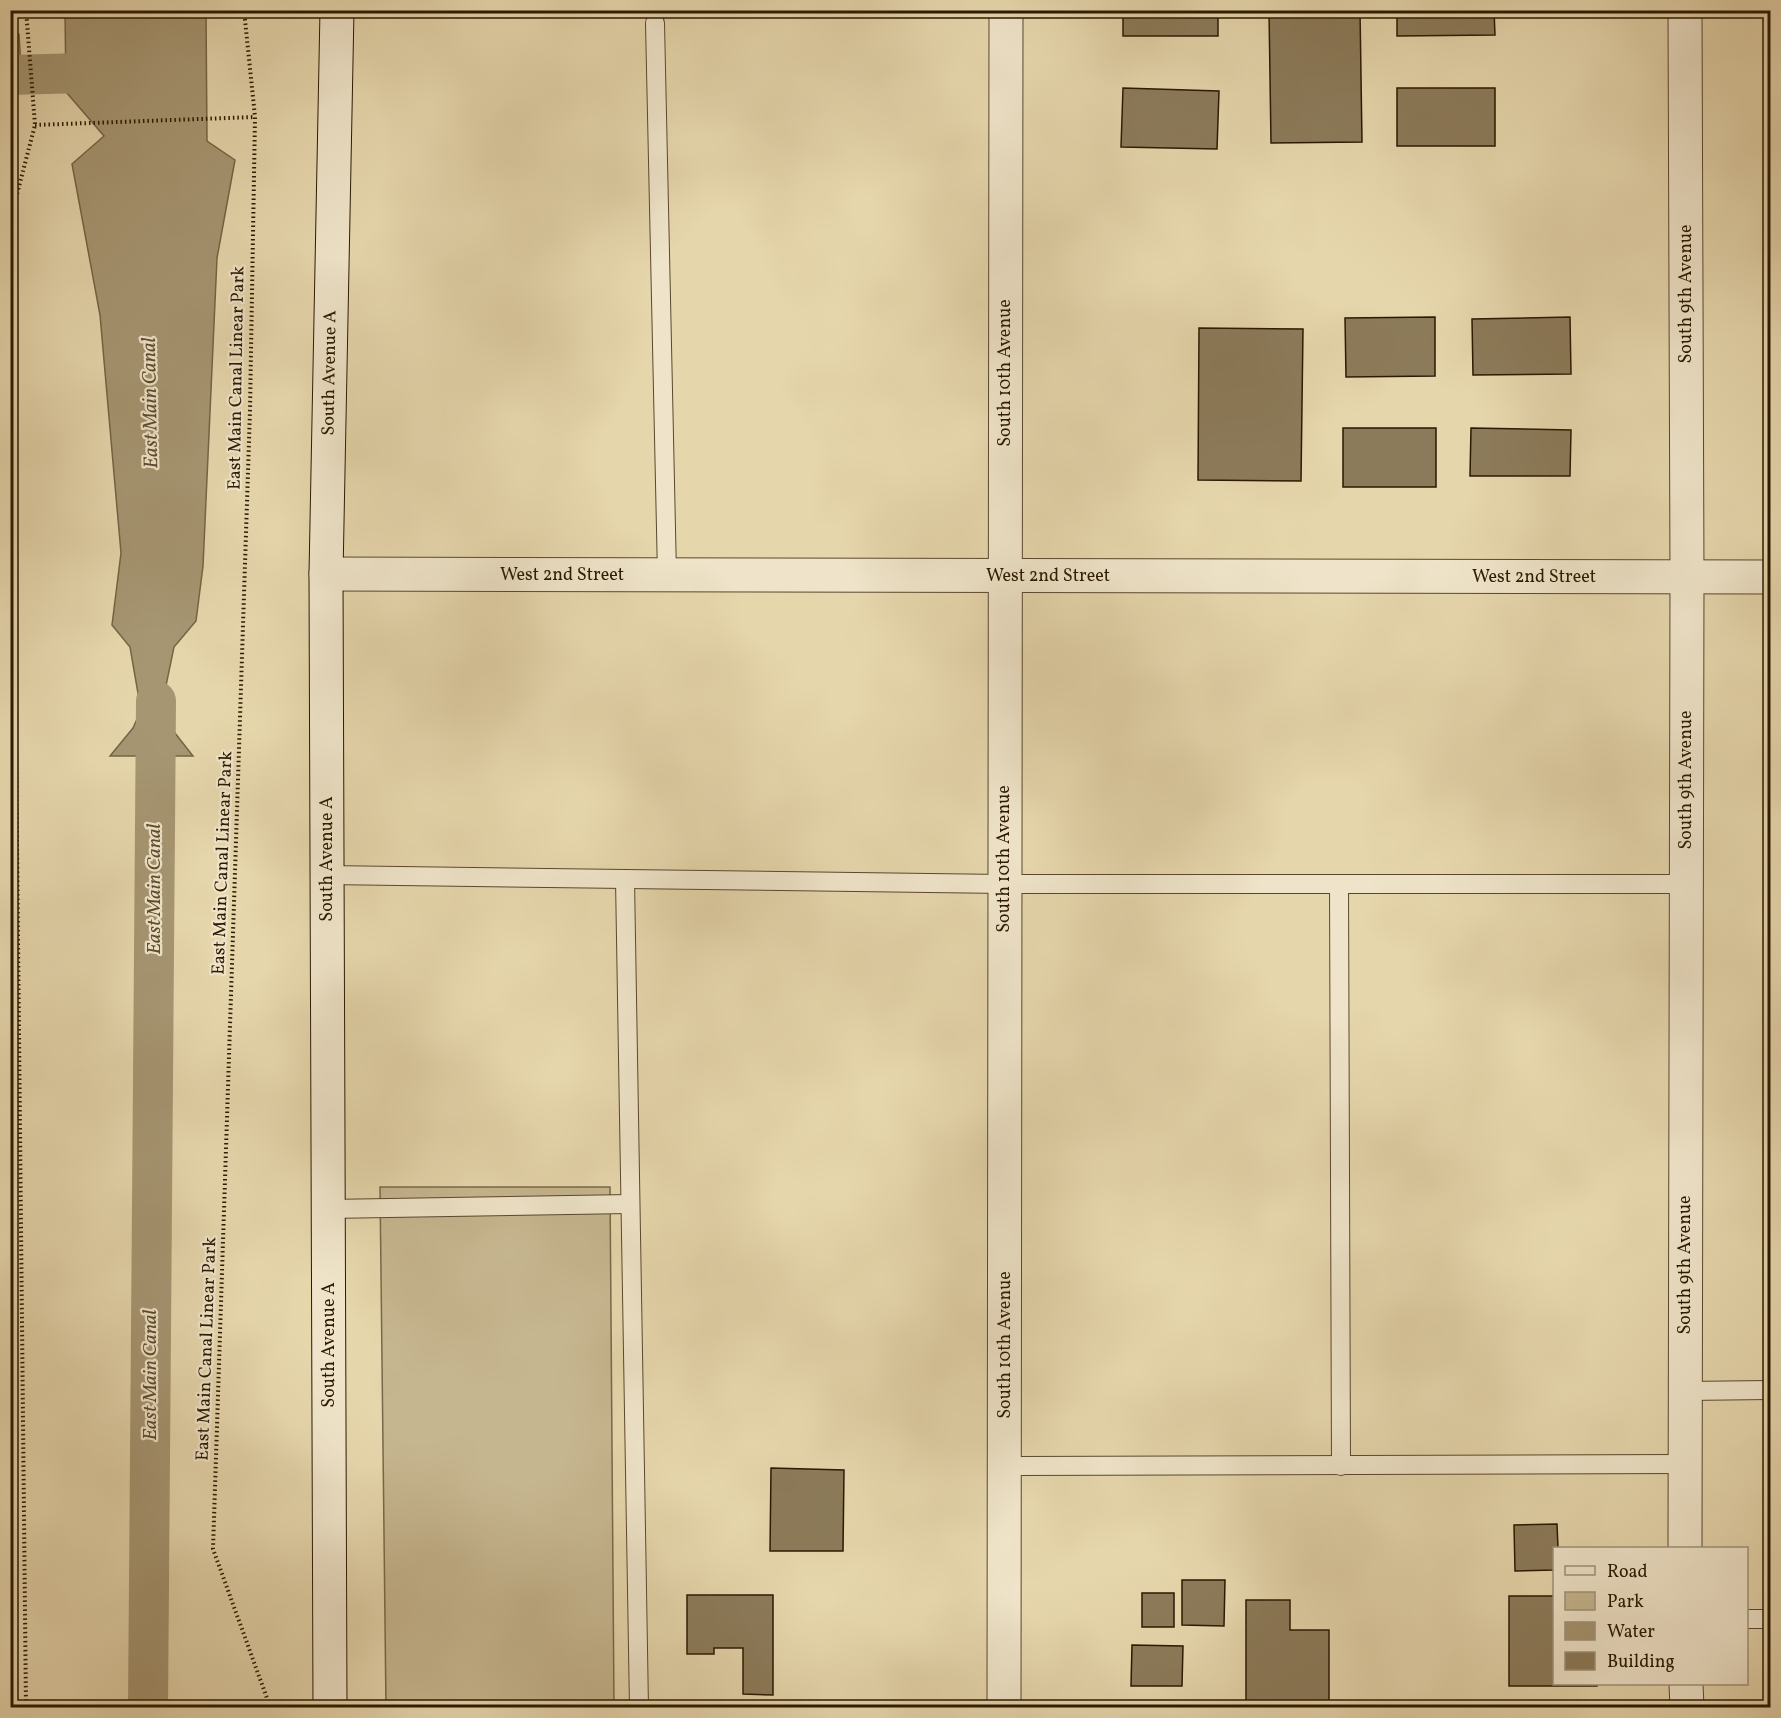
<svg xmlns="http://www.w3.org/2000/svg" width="1781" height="1718" viewBox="0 0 1781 1718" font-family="Vollkorn,serif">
  <rect width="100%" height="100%" fill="#e6d6ac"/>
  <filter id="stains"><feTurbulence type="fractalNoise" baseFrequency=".00333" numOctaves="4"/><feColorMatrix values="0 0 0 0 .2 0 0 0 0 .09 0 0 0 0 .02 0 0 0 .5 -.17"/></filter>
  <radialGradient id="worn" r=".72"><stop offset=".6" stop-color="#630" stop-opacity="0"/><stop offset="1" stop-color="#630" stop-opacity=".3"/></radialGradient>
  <polygon fill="#c6b68f" stroke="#786848" stroke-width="1.5" points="380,1187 610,1187 614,1707 386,1707"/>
  <g fill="#a69672" stroke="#756445" stroke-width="1.5">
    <polygon points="65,11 206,11 207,141 235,160 217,258 203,566 196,621 174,647 163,700 166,719 171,728 193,756 110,756 133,728 137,719 139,699 130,647 112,625 121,553 100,315 72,164 104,136 66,92"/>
    <polygon points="11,29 19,34 22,84 11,110"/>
  </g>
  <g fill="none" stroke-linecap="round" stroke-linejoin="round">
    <g stroke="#a69672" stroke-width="40">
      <polyline points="10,75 120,72"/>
      <polyline points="148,1708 156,701"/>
    </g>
  </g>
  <g fill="#8c7b5a" stroke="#2b1901" stroke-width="1.5">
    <rect x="1123" y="10" width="95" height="26"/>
    <polygon points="1269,10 1360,10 1362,142 1271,143"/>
    <polygon points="1397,10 1494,10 1495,35 1397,36"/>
    <polygon points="1123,88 1219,91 1217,149 1121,147"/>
    <rect x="1397" y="88" width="98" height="58"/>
    <polygon points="1435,317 1435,376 1346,377 1345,318"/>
    <polygon points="1570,317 1571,374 1473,375 1472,319"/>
    <polygon points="1199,328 1303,329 1301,481 1198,480"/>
    <rect x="1343" y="428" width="93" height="59"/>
    <polygon points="1471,428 1571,430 1570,476 1470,476"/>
    <polygon points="771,1468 844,1470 843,1551 770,1551"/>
    <polygon points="1557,1524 1558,1548 1554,1548 1554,1570 1515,1571 1514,1525"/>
    <polygon points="1182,1580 1225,1580 1224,1626 1182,1625"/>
    <rect x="1142" y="1593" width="32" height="34"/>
    <polygon points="687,1595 773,1595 773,1695 743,1694 743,1648 714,1648 714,1654 687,1654"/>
    <polygon points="1509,1596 1554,1596 1554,1684 1597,1684 1597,1686 1509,1686"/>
    <polygon points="1246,1600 1290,1600 1290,1630 1329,1630 1329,1702 1246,1702"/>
    <polygon points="1132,1645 1183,1646 1182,1686 1131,1686"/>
  </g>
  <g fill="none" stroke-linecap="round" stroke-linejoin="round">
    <defs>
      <g id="service">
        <polyline points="655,23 667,575"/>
        <polyline points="326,875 1004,884 1685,884"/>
        <polyline points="625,879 639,1708"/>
        <polyline points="1339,884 1341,1466"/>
        <polyline points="328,1209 630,1204"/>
        <polyline points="1684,1391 1770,1390"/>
        <polyline points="1005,1466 1684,1464"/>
        <polyline points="1746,1619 1770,1619"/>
      </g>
      <g id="minor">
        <polyline points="1685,10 1687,577 1685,1548"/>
        <polyline points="326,574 1770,577"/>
        <polyline points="1686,1684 1687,1708"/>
        <polyline points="1004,1708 1006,10"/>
      </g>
      <polyline id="secondary" points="330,1708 326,574 337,10"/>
    </defs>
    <use href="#service" stroke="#5a482c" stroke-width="20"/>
    <use href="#minor" stroke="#5a482c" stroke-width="35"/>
    <use href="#secondary" stroke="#2b1901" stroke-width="35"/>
    <g stroke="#2b1901" stroke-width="4" stroke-dasharray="1.5 3" stroke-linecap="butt">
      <polyline points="244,10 255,117 250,410 213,1549 268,1701 268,1708"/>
      <polyline points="35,125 255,117"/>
      <polyline points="10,197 16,198 16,746 26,1708"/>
      <polyline points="16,198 35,125 26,10"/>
    </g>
    <use href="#service" stroke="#efe4c9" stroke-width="18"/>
    <use href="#minor" stroke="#efe4c9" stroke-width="33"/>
    <use href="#secondary" stroke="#efe4c9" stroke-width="33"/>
  </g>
  <g text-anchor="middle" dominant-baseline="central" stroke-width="4.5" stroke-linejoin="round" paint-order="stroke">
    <g font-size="18" fill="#2b1901" stroke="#efe4c9">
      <text transform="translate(1686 294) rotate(-90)">South 9th Avenue</text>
      <text transform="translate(330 373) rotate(-89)">South Avenue A</text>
      <text transform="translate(1005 373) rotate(-90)">South 10th Avenue</text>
      <text transform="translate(237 378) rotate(-89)">East Main Canal Linear Park</text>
      <text x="562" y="575">West 2nd Street</text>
      <text x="1048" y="576">West 2nd Street</text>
      <text x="1534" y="577">West 2nd Street</text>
      <text transform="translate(1686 780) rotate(-90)">South 9th Avenue</text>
      <text transform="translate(327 859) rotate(-90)">South Avenue A</text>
      <text transform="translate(1004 859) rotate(-90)">South 10th Avenue</text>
      <text transform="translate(223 863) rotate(-88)">East Main Canal Linear Park</text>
      <text transform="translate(1685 1265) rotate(-90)">South 9th Avenue</text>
      <text transform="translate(329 1345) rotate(-90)">South Avenue A</text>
      <text transform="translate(1005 1345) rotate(-90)">South 10th Avenue</text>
      <text transform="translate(207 1349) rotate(-88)">East Main Canal Linear Park</text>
    </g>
    <g font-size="20" font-style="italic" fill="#5c4b2e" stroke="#efe4c9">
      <text transform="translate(151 403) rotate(-91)">East Main Canal</text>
      <text transform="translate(155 889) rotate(-90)">East Main Canal</text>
      <text transform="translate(151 1375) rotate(-90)">East Main Canal</text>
    </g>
  </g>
  <rect width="1781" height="1718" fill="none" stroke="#e6d6ac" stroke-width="36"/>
  <rect x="12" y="12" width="1757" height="1694" fill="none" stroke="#2b1901" stroke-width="3"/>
  <rect x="18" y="18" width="1745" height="1682" fill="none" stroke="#2b1901" stroke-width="1.5"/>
  <rect x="1553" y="1547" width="195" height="138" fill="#efe4c9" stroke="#a19379" stroke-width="1.5"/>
  <rect x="1565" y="1566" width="30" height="9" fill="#efe4c9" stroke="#a19379" stroke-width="1.5"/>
  <text x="1607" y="1577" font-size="18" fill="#2b1901">Road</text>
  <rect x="1565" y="1592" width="30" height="18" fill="#c6b68f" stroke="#a19379" stroke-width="1.5"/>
  <text x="1607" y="1607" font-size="18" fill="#2b1901">Park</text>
  <rect x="1565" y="1622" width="30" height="18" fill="#a69672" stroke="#a19379" stroke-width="1.5"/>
  <text x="1607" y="1637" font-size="18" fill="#2b1901">Water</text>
  <rect x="1565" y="1652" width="30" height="18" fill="#8c7b5a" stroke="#a19379" stroke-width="1.5"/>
  <text x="1607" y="1667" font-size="18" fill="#2b1901">Building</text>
  <rect width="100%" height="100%" filter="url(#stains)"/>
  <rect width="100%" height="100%" fill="url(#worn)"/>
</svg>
